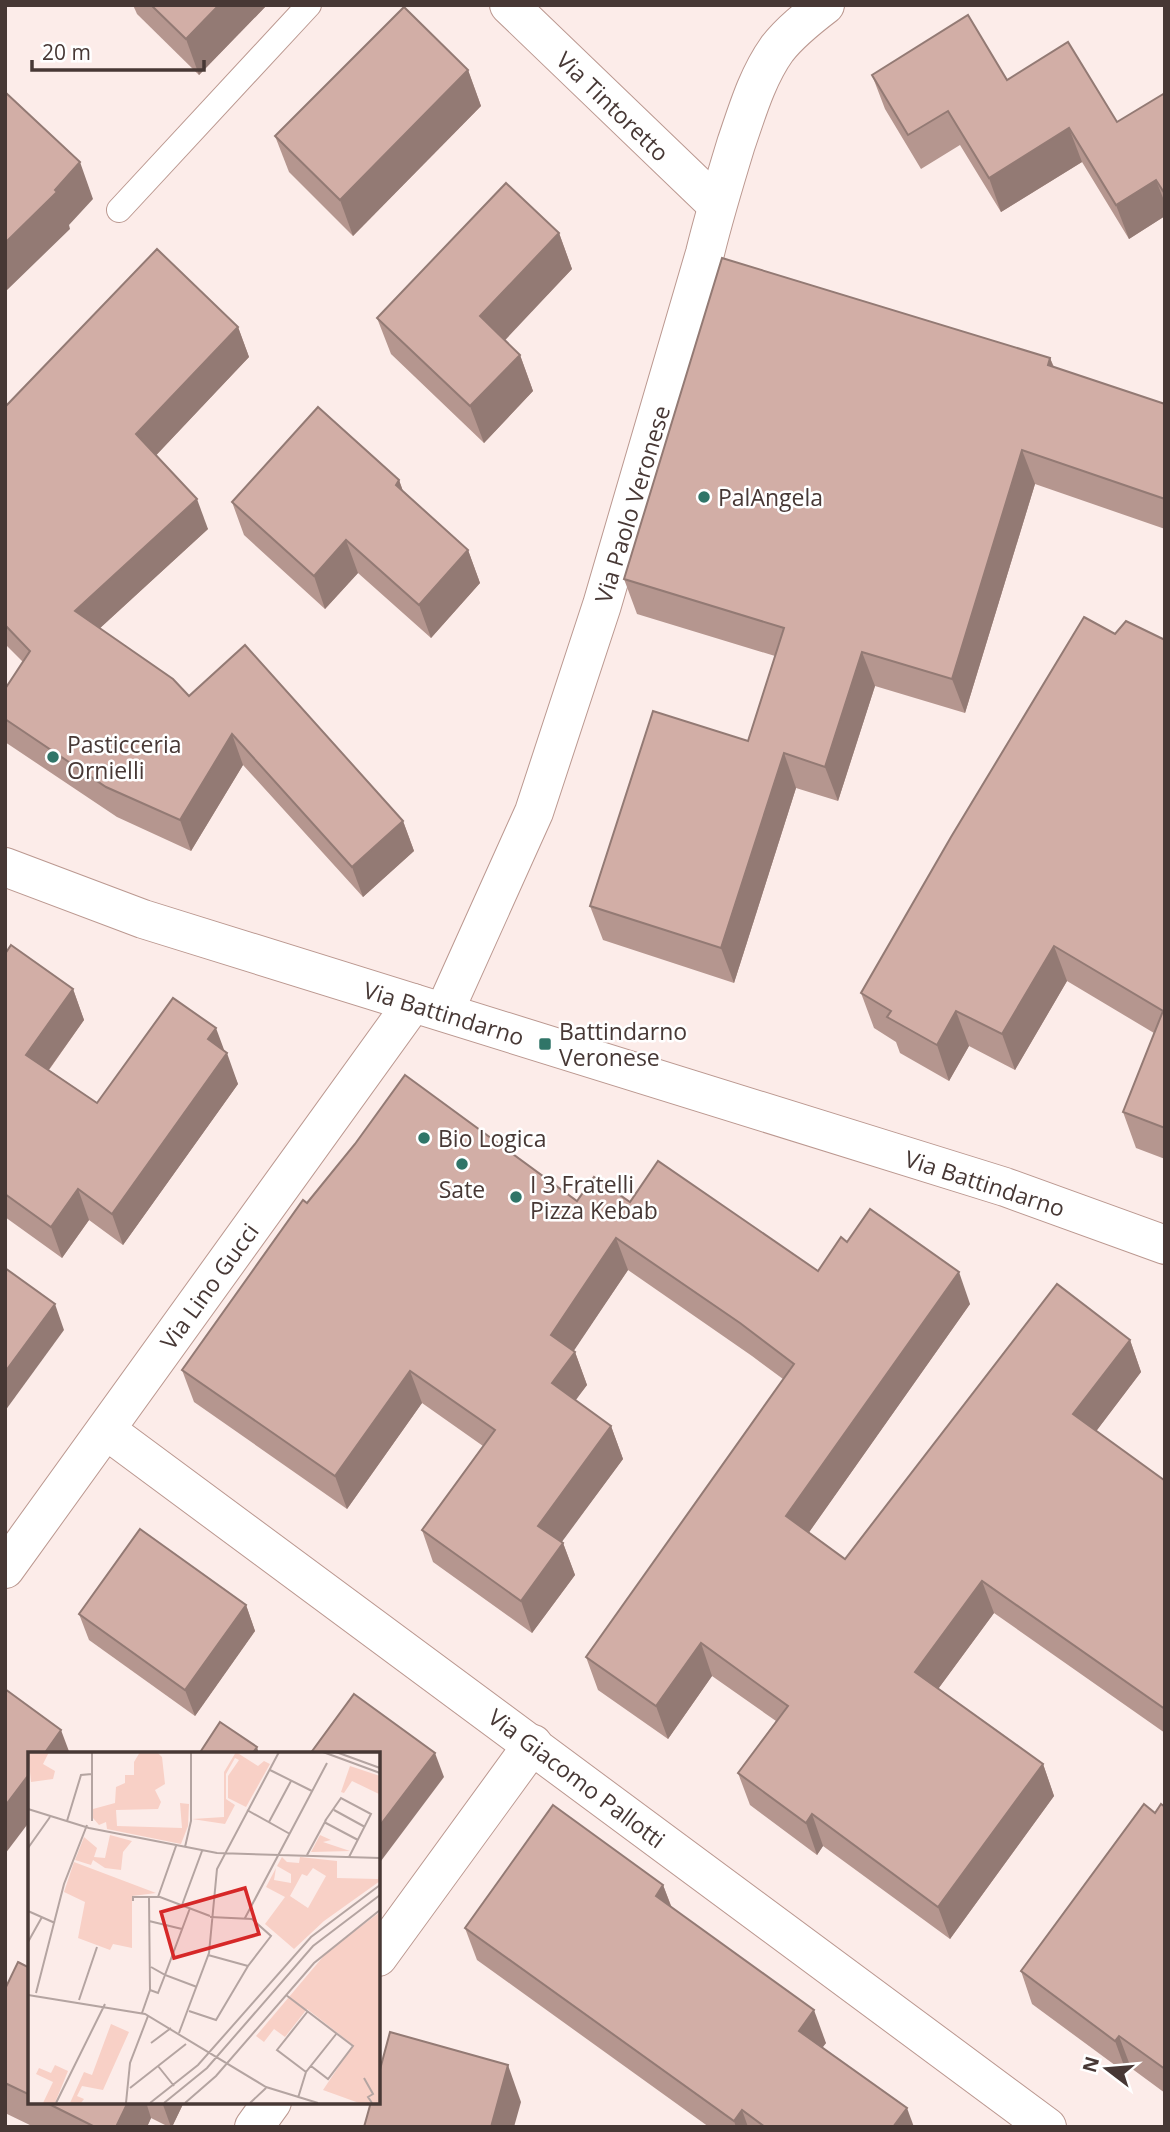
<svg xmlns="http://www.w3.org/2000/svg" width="1170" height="2132" viewBox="0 0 1170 2132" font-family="'Open Sans',sans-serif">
  <rect width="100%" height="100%" fill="#fcece9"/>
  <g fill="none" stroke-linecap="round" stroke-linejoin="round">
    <defs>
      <polyline id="lane" points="119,210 309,5"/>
      <g id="street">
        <polyline points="509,5 717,205"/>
        <path d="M 444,1012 L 534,812 L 602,605 L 705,253 C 714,216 725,180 736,144 C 747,112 757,77 777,49 C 790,32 808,18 825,5"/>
        <polyline points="106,1430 1047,2127"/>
        <polyline points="5,1569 413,1003"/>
        <polyline points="378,1957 533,1744"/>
        <polyline points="254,2127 272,2102"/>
      </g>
      <polyline id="secondary" points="5,867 143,919 1005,1187 1165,1245"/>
    </defs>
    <use href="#lane" stroke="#bb9890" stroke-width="26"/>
    <use href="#street" stroke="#bb9890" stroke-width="40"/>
    <use href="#secondary" stroke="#bb9890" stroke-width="40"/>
    <use href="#lane" stroke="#fff" stroke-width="24"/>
    <use href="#street" stroke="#fff" stroke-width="38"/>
    <use href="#secondary" stroke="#fff" stroke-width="38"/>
  </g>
  <g fill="#b5968f">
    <polygon points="133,5 267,5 199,75 137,14"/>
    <polygon points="468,70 481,106 353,236 289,172 275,136"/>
    <polygon points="872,75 1007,80 1117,122 1165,93 1165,216 1129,239 1082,162 1001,212 960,145 921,169 885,109"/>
    <polygon points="559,233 572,269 504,340 520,355 533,391 484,443 391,354 377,318"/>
    <polygon points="238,327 249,357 156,455 208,529 100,628 189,696 403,821 414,851 363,897 243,765 191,851 117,817 5,742 5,689 23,662 5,644 5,407"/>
    <polygon points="1050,358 1054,367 1165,404 1165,529 1035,484 965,713 875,686 838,801 796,788 734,983 603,940 590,906 748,741 775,656 637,614 624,579"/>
    <polygon points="399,480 403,492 468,550 480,583 431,638 358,573 325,609 244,535 232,502"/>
    <polygon points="1115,634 1165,640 1165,1159 1136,1148 1123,1112 1154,1033 1067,981 1015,1070 969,1046 949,1081 900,1053 896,1042 874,1028 861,993"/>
    <polygon points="5,954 73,989 84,1020 49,1070 97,1103 224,1051 238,1084 123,1245 89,1220 62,1258 5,1217"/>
    <polygon points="577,1201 630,1202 818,1271 847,1242 970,1304 809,1532 845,1559 1130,1340 1141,1372 1096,1431 1164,1480 1165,1478 1165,1733 994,1613 938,1689 1043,1764 1054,1796 950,1939 823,1846 817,1855 750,1805 738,1773 776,1721 712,1676 668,1739 598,1690 586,1657 783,1379 752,1356 628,1270 573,1351 575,1352 587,1385 575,1400 611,1426 623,1459 561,1542 563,1543 575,1575 532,1633 433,1562 422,1530 483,1446 422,1403 347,1509 194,1402 182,1370 307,1203"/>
    <polygon points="246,1605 255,1631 195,1716 89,1640 79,1614"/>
    <polygon points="1165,1807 1165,2093 1131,2068 1127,2074 1032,2004 1021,1971 1155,1813"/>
    <polygon points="663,1885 672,1908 826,2043 822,2047 914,2127 709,2127 477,1960 465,1928"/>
    <polygon points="30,1968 30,2102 184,2102 172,2127 169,2127 151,2118 147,2127 34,2127 5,2113 5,1989"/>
  </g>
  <g fill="#937a74">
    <polygon points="219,5 267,5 199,75 186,39"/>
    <polygon points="468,70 481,106 353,236 340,200"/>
    <polygon points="1069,128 1082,162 1001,212 989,178"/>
    <polygon points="80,162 93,199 69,225 70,229 5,292 5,243"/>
    <polygon points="1156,180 1165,203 1165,216 1129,239 1116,205"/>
    <polygon points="559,233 572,269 493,353 480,316"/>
    <polygon points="238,327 249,357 147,465 136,434"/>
    <polygon points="520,355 533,391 484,443 470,406"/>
    <polygon points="1050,358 1063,392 1048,365"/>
    <polygon points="1022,450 1035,484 965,713 952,679"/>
    <polygon points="399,480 411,513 396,485"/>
    <polygon points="197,499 208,529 86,641 75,611"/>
    <polygon points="346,540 358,573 325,609 314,576"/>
    <polygon points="468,550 480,583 431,638 419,605"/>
    <polygon points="862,652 875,686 838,801 825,767"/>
    <polygon points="232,734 243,765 191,851 180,820"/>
    <polygon points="784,753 796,788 734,983 721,948"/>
    <polygon points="403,821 414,851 363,897 352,867"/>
    <polygon points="1054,946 1067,981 1015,1070 1002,1034"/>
    <polygon points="73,989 84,1020 37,1086 26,1055"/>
    <polygon points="956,1011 969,1046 949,1081 937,1045"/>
    <polygon points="216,1028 226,1055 227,1053 238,1084 123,1245 112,1214 208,1039"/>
    <polygon points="78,1189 89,1220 62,1258 51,1227"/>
    <polygon points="616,1238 628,1270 563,1367 551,1335"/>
    <polygon points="959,1272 970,1304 798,1548 786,1516"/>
    <polygon points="55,1304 64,1330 5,1411 5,1372"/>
    <polygon points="1130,1340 1141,1372 1085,1446 1073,1414"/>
    <polygon points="575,1352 587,1385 564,1416 552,1383"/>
    <polygon points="410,1371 422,1403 347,1509 335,1476"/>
    <polygon points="611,1426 623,1459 550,1558 538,1526"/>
    <polygon points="563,1543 575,1575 532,1633 521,1601"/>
    <polygon points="982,1581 994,1613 927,1704 915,1672"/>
    <polygon points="246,1605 255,1631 195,1716 185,1690"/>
    <polygon points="701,1643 712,1676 668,1739 656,1706"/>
    <polygon points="61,1730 70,1754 44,1754"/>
    <polygon points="257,1747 259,1754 252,1754"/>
    <polygon points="435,1753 444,1777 378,1865 378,1828"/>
    <polygon points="1043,1764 1054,1796 950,1939 938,1907"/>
    <polygon points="30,1773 30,1821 5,1854 5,1806"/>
    <polygon points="812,1814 823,1846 817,1855 806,1823"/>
    <polygon points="663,1885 675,1917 656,1896"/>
    <polygon points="814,2010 826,2043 811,2063 799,2031"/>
    <polygon points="1119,2036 1131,2068 1127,2074 1115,2041"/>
    <polygon points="508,2065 521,2102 514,2127 491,2127"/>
    <polygon points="128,2102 146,2102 151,2118 147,2127 116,2127"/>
    <polygon points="162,2102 184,2102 172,2127 171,2127"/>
    <polygon points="907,2108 914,2127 893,2127"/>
    <polygon points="742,2110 748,2127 736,2127 734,2121"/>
  </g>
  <g fill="#d2aea6" stroke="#937a74" stroke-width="2">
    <polygon points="151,5 219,5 186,39"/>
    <polygon points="404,7 468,70 340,200 275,136"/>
    <polygon points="968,15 1007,80 1068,42 1117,122 1165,93 1165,194 1156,180 1116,205 1069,128 989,178 948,111 908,135 872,75"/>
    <polygon points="5,92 80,162 55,190 57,192 5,243"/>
    <polygon points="506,183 559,233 480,316 520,355 470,406 377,318"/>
    <polygon points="157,249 238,327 136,434 197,499 75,611 173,679 189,696 245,645 403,821 352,867 232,734 180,820 106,787 5,719 5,689 30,651 5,625 5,407"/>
    <polygon points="722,258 1050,358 1048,365 1165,404 1165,499 1022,450 952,679 862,652 825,767 784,753 721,948 590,906 653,711 748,741 784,628 624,579"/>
    <polygon points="318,407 399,480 396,485 468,550 419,605 346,540 314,576 232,502"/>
    <polygon points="1084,617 1115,634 1126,621 1165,640 1165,1128 1123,1112 1163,1011 1054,946 1002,1034 956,1011 937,1045 887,1017 891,1011 861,993 951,837"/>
    <polygon points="11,945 73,989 26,1055 97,1103 173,998 216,1028 208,1039 227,1053 112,1214 78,1189 51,1227 5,1194 5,954"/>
    <polygon points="405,1075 577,1201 594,1177 630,1202 658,1161 818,1271 841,1237 847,1242 870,1209 959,1272 786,1516 845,1559 1057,1284 1130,1340 1073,1414 1164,1480 1165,1478 1165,1709 982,1581 915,1672 1043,1764 938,1907 812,1814 806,1823 738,1773 788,1706 701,1643 656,1706 586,1657 794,1364 740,1323 616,1238 551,1335 575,1352 552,1383 611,1426 538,1526 563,1543 521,1601 422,1530 495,1430 410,1371 335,1476 182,1370 303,1200 307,1203 355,1144"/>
    <polygon points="5,1268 55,1304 5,1372"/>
    <polygon points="140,1529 246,1605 185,1690 79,1614"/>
    <polygon points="5,1689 61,1730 44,1754 30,1754 30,1773 5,1806"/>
    <polygon points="354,1694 435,1753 378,1828 378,1754 310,1754"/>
    <polygon points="220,1722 257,1747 252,1754 199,1754"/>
    <polygon points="1144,1804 1155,1813 1161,1804 1165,1807 1165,2069 1119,2036 1115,2041 1021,1971"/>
    <polygon points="553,1805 663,1885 656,1896 814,2010 799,2031 907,2108 893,2127 765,2127 742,2110 734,2121 465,1928"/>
    <polygon points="18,1962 30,1968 30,2095 5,2083 5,1989"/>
    <polygon points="390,2032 508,2065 491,2127 364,2127 371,2102 378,2102 378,2077"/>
    <polygon points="45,2102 128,2102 116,2127 95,2127"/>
  </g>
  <g fill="#307568" stroke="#fff" stroke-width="2.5">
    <circle cx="704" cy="497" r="7"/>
    <circle cx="53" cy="757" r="7"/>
    <rect x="538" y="1037" width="14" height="14" rx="3.5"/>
    <circle cx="424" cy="1138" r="7"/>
    <circle cx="462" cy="1164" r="7"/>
    <circle cx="516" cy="1197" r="7"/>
  </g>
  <g text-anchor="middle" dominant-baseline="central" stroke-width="5" stroke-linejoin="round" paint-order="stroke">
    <g font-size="23" fill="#473835" stroke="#fff">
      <text transform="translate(613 106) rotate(44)">Via Tintoretto</text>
      <text transform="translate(632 504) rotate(-73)">Via Paolo Veronese</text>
      <text transform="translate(444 1013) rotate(17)">Via Battindarno</text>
      <text transform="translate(985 1183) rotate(18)">Via Battindarno</text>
      <text transform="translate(209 1286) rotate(-54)">Via Lino Gucci</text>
      <text transform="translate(577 1778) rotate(37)">Via Giacomo Pallotti</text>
    </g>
    <g font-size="23" fill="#473835" stroke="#fff" text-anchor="start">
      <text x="718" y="497">PalAngela</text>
      <text x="67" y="744">Pasticceria<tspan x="67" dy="26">Ornielli</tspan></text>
      <text x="559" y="1031">Battindarno<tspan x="559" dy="26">Veronese</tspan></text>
      <text x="438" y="1138">Bio Logica</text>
      <text x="530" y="1184">I 3 Fratelli<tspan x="530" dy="26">Pizza Kebab</tspan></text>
      <text x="462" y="1189" text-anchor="middle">Sate</text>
    </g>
  </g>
  <g transform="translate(28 1752)">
    <rect width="352" height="352" fill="#fcece9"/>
    <path d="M 0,0 L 21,0 L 15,12 L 27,19 L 25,27 L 3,30 ZM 112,0 L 129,0 L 134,5 L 137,32 L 127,38 L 133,50 L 130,57 L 88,58 L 89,74 L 154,76 L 152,51 L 161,52 L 160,74 L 153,92 L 79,77 L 78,70 L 71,73 L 65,66 L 65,57 L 87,51 L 88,35 L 97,31 L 97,23 L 106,23 L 106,10 ZM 208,0 L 230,14 L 236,9 L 242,12 L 218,55 L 200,46 L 200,24 L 211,8 L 207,6 L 198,22 L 198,47 L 207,53 L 197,72 L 164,67 L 196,65 L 196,20 ZM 322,14 L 352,24 L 352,49 L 351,42 L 324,29 L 316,41 L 313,40 ZM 82,83 L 104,89 L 95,100 L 93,118 L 77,116 L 65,108 L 63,113 L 47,108 L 56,85 L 69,96 L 66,105 L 77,106 ZM 292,83 L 303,88 L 295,90 L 322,99 L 283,100 ZM 254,105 L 259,110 L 271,111 L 272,105 L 309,109 L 309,126 L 350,127 L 352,121 L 352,129 L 296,169 L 266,197 L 237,172 L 257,145 L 238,135 L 248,116 L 246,128 L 263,131 L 263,122 L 249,114 ZM 285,116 L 298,124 L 280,156 L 262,144 L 274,122 L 279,124 ZM 46,110 L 128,141 L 104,144 L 104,196 L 85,192 L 82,198 L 50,186 L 57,150 L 36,140 ZM 352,160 L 352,351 L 331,351 L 295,338 L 325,293 L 279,257 L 257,285 L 246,277 L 236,290 L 228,284 L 299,200 ZM 83,272 L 101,280 L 75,338 L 54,334 L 49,344 L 56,347 L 53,351 L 42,351 L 56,320 L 64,323 ZM 27,313 L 40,319 L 27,351 L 15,351 L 25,330 L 8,322 L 11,316 L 23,321 Z" fill="#f8d0c6" fill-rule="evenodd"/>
    <path fill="none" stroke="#b4a4a1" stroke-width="2" d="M 64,0 L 64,69M 295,0 L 352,21M 308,0 L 352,16M 242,18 L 284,39M 0,57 L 61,76 L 189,101 L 352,106M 219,58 L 262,82M 306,58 L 337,75M 39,69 L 53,23 L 64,22M 297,69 L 313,46 L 343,62 L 321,105M 241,70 L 263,29M 296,70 L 330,88M 157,95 L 163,69 L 163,0M 0,96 L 22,65M 279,103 L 298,68M 130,145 L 148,94M 105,149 L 105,145 L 132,145 L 182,164M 154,153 L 174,99M 162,156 L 137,223 L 169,235M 0,159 L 27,171M 217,166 L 299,11M 121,169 L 154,177M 0,190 L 14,165M 180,203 L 220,214M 122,238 L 130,241 L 137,223 L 123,215M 8,241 L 36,132 L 59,73M 0,243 L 117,262 L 238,335 L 290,351M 258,243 L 325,294 L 300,327 L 283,314M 51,248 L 69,195M 161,259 L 188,268 L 220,214 L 243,184 L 224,167 L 182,165M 114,261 L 122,238 L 121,145M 151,281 L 181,201 L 189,117 L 251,0M 123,291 L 143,276M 130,314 L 146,334M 278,320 L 249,298 L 280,259M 336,326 L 345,342 L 340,345 L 344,351M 102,336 L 158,292M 270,346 L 278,320 L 309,281M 28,351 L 77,252M 98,351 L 102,311 L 120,264M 122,351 L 170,313 L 283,185 L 352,133M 136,351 L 179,316 L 285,194 L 352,143M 157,351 L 188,324 L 286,211 L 352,158M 222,351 L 238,336"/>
    <path fill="#d62828" fill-opacity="0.15" stroke="#d62828" stroke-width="3.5" d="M 217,136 L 231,182 L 146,206 L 133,160 Z"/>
    <rect width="352" height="352" fill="none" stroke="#473835" stroke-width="3.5"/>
  </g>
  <rect width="1170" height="2132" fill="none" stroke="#473835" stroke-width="14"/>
  <g transform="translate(1107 2069) rotate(286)" stroke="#ffffff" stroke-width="5" paint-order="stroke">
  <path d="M0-5L12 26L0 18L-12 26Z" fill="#473835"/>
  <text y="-10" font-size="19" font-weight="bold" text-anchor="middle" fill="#473835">N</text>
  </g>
  <path d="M32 60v10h172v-10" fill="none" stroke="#473835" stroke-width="3.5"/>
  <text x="42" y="60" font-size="21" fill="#473835" stroke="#ffffff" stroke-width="5" paint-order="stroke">20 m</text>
</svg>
